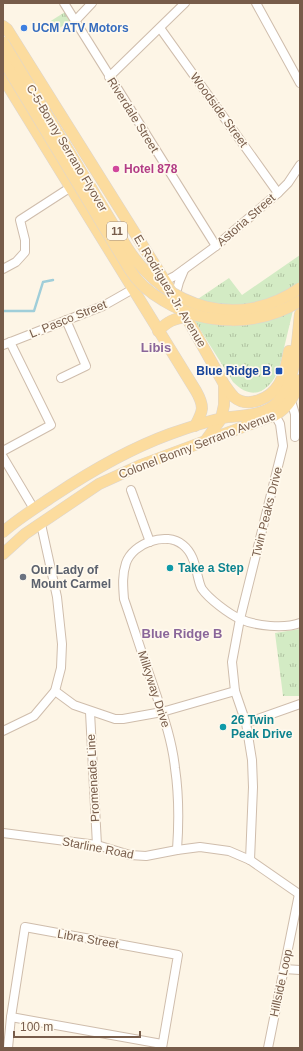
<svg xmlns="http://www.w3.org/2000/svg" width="303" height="1051" viewBox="0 0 303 1051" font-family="Helvetica,sans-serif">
  <defs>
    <pattern id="park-tufts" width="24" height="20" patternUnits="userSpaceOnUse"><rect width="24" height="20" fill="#d3ebc4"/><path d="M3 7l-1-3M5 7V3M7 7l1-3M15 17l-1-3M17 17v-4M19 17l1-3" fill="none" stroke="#b0c2a1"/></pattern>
  </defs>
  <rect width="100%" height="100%" fill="#fdf5e6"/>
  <g fill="url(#park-tufts)">
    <polygon points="65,12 71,21 51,33 46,24"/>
    <path d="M 300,255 L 300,281 L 279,369 C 269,392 253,402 233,382 L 186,307 L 229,278 L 242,295 Z"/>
    <polygon points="300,629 300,696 283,696 275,633"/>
  </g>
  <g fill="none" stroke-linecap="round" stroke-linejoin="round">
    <polyline stroke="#a0ced9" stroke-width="2.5" points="3,311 34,311 43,282 53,280"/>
    <defs>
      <g id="minor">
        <polyline points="64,3 216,246"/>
        <polyline points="256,3 300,83"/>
        <polyline points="75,21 92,3"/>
        <polyline points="160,28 278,193"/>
        <polyline points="109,77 185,3"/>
        <polyline points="3,269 16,262 25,252 25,240 20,220 71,187"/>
        <polyline points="165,281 175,276 216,246 278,193 288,183 300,165"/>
        <polyline points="175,297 179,282 184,270"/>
        <polyline points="3,345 103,306 133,289"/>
        <polyline points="61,378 86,366 66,320"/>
        <polyline points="291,401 295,414 295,437"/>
        <polyline points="3,451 51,425 10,342"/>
        <polyline points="3,457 34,509"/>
        <polyline points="131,490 150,542"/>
        <polyline points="55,691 74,705 115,719 123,719 162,712 235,691"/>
        <polyline points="90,712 97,845"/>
        <polyline points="246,723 300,704"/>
        <polyline points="3,731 34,716 55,691 61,668 62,644 57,597 41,524"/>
        <polyline points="3,833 97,845 130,855 146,856 177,850 200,847 229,851 250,860 299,894"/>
        <path d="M 177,850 C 179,822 179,795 175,768 C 172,739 162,712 153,685 C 143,657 134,628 124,599 C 123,586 122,575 126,563 C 133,543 166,531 183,545 C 193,553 195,565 198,577 C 199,581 200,586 202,589 C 209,599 229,614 240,619 C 256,626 284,629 300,623"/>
        <polyline points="250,860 253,787 252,760 246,723 235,691 232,662 240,619 283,446 280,424 275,415"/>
        <polyline points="284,969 300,970"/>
        <polyline points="11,1017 162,1044"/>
        <polyline points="8,1048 11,1017 25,927 178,955 162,1048"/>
        <polyline points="268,1048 299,894"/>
      </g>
      <g id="major">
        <polyline points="3,26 7,29 175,297 224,384 224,405 221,419 206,440"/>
        <path d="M 3,78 L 196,391 C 205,407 203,411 195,426"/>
        <path d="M 158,331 C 167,322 174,318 187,317"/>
        <path d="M 224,384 C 227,388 230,393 234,397 C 248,409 271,398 279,384 C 285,375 287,362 289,351"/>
        <path d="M 3,532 C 19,518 37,507 55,495 C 91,471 129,449 170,434 C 187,428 205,422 222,418 C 240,415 263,417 277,403 C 296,385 297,340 300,314"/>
        <path d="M 3,554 L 25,534 L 99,484 L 141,465 L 275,415 C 289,407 295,395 300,380"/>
      </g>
    </defs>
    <use href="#minor" stroke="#cfbdac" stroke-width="10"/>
    <use href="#major" stroke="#dcd5d0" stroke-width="12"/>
    <use href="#minor" stroke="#fff" stroke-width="8"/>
    <use href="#major" stroke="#fcdc9e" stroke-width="11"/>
    <defs>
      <g id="major-bridge">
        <path d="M 3,42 L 128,249 C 167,309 240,330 300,288"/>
        <path d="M 3,60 L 130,270 C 138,283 150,293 164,301 C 205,326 258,327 300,301"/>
      </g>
    </defs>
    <use href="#major-bridge" stroke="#dcd5d0" stroke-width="12" stroke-linecap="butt"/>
    <use href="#major-bridge" stroke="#fcdc9e" stroke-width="11"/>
  </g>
  <circle fill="#3f7fe0" stroke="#fff9ed" stroke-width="1.5" cx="24" cy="28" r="4"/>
  <circle fill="#d1479c" stroke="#fff9ed" stroke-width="1.5" cx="116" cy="169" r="4"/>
  <rect fill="#1a4fb4" stroke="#fff9ed" stroke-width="1.5" x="275" y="367" width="8" height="8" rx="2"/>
  <g fill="#0f9aa8" stroke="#fff9ed" stroke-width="1.5">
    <circle cx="170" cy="568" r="4"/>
    <circle cx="223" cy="727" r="4"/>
  </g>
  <circle fill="#6b7280" stroke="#fff9ed" stroke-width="1.5" cx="23" cy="577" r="4"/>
  <g text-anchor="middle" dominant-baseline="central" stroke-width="3.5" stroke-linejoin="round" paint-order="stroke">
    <rect fill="#fff9ed" stroke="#a08b7b" stroke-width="1" x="107" y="222" width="20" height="18" rx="3"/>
    <g font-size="11" font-weight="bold" fill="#775c4a">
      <text x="117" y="231">11</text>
    </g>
    <g font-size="12" font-weight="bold" fill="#366cbe" stroke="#fff9ed" text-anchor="start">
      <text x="32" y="28">UCM ATV Motors</text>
    </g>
    <g font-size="12" fill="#775c4a" stroke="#fff9ed">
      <text transform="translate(219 110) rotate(54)">Woodside Street</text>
      <text transform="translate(133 115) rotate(58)">Riverdale Street</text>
      <text transform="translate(67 148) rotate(59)">C-5-Bonny Serrano Flyover</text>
      <text transform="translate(246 220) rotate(-41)">Astoria Street</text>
      <text transform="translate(170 291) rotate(59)">E. Rodriguez Jr. Avenue</text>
      <text transform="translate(68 319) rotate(-22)">L. Pasco Street</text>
      <text transform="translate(197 445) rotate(-21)">Colonel Bonny Serrano Avenue</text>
      <text transform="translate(267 512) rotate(-76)">Twin Peaks Drive</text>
      <text transform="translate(154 689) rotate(72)">Milkyway Drive</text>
      <text transform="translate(93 778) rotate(-93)">Promenade Line</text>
      <text transform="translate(98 848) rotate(11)">Starline Road</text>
      <text transform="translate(88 939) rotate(10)">Libra Street</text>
      <text transform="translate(281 983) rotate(-78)">Hillside Loop</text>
    </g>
    <g font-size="12" font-weight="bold" fill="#b23c85" stroke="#fff9ed" text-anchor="start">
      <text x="124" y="169">Hotel 878</text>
    </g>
    <g font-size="12" font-weight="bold" fill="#164399" stroke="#fff9ed" text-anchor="end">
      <text x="271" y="371">Blue Ridge B</text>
    </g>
    <g font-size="12" font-weight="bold" fill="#0d838f" stroke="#fff9ed" text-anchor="start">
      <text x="178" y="568">Take a Step</text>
      <text x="231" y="720">26 Twin<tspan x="231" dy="14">Peak Drive</tspan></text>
    </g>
    <g font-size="12" font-weight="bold" fill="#5b616d" stroke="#fff9ed" text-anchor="start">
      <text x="31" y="570">Our Lady of<tspan x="31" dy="14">Mount Carmel</tspan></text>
    </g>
    <g font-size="13" font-weight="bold" fill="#8a669a" stroke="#fff9ed">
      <text x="156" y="347">Libis</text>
      <text x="182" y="633">Blue Ridge B</text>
    </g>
  </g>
  <rect width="303" height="1051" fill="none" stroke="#775c4a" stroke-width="8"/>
  <path d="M14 1031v6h126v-6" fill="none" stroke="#775c4a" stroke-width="2"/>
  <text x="20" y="1031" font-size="12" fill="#775c4a" stroke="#fff9ed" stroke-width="3" paint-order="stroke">100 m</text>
</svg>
